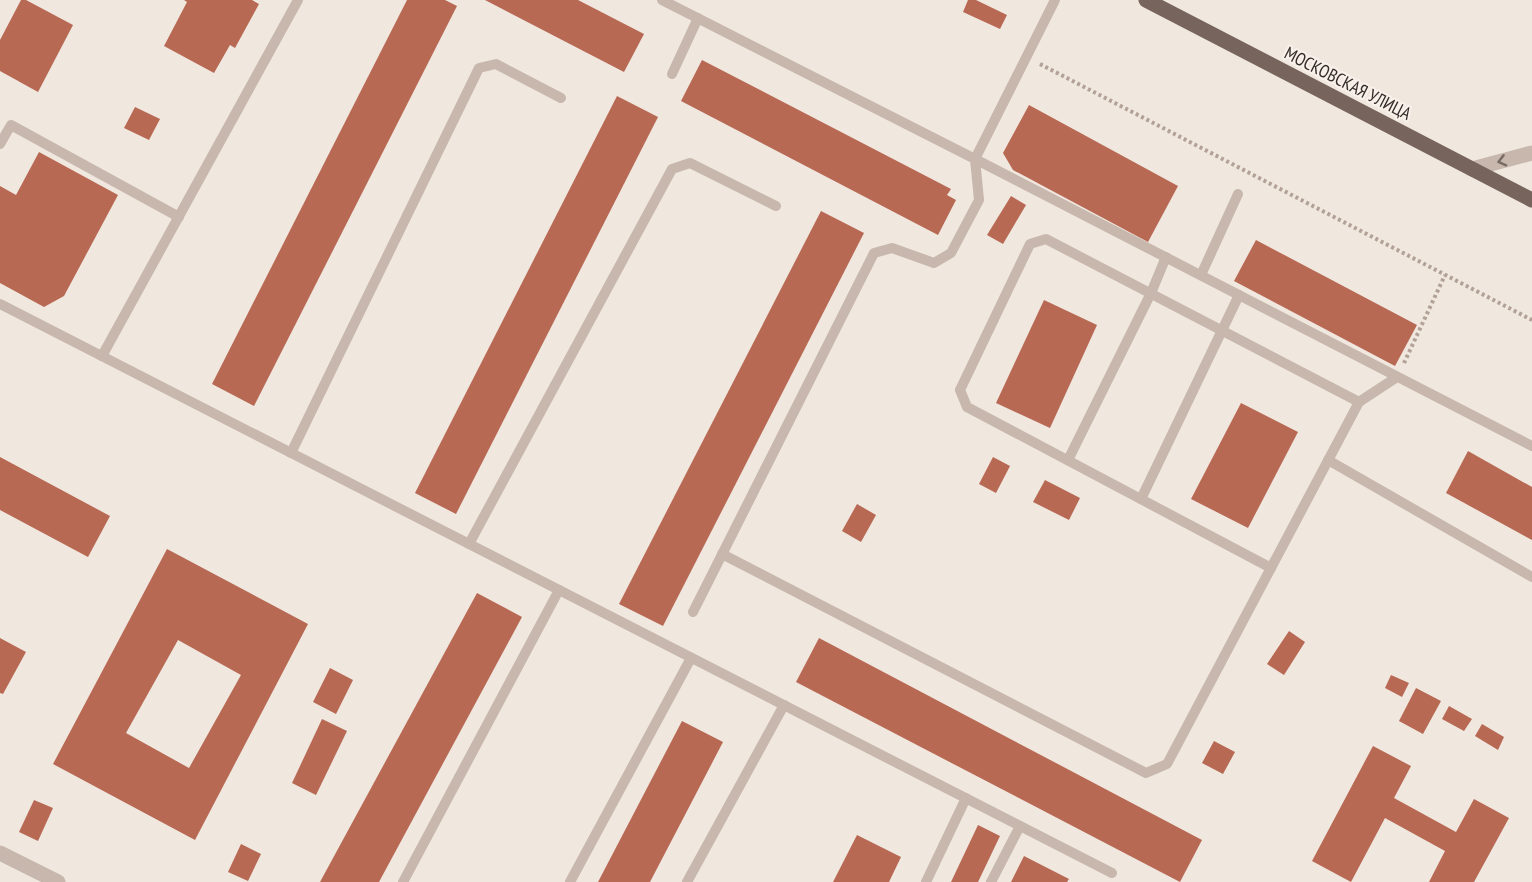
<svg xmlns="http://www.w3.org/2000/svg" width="1532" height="882" viewBox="0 0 1532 882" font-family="'PT Sans Narrow',sans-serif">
  <rect width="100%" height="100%" fill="#f0e7df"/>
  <g fill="#b86954" fill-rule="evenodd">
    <polygon points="21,0 26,0 73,25 38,92 0,71 0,40"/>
    <polygon points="184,0 252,0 259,4 235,48 230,45 214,73 164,46 187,2"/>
    <polygon points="407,0 445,0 457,6 254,406 212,384"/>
    <polygon points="485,0 578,0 644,34 624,72"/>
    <polygon points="968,0 976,0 1007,15 1000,29 963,12"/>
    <polygon points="702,60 951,189 947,195 956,200 938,235 681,101"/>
    <polygon points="617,96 658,117 456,514 415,493"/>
    <polygon points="1029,105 1178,186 1148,242 1013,170 1003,153"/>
    <polygon points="135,107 160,119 149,140 124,128"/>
    <polygon points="39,152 118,195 64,296 44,307 0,283 0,186 16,195"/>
    <polygon points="1011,196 1026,205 1003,244 987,235"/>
    <polygon points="821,211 864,233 663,626 619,604"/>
    <polygon points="1256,240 1417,325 1395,366 1234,281"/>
    <polygon points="1044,300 1097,325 1050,428 996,403"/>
    <polygon points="1241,403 1298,432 1248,528 1191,499"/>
    <polygon points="1468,451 1532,487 1532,540 1446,493"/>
    <polygon points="0,457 110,516 88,557 0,510"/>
    <polygon points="993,457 1010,466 996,493 979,484"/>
    <polygon points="1045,480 1080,498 1069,520 1033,502"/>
    <polygon points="857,504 876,515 861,542 842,531"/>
    <path d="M 167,549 L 308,624 L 195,840 L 53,764 ZM 178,640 L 241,675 L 189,768 L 126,733 Z"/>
    <polygon points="477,593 522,617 379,882 320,882"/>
    <polygon points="1289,631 1305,642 1284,675 1267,664"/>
    <polygon points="0,638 26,652 3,694 0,693"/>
    <polygon points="819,638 1202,840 1180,882 796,682"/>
    <polygon points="330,668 353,680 336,714 313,702"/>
    <polygon points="1391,675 1409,683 1402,697 1385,688"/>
    <polygon points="1416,688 1441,701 1423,734 1399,721"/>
    <polygon points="1449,706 1472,719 1464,731 1442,719"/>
    <polygon points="322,719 347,731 316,795 292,783"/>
    <polygon points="682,721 723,742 650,882 598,882"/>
    <polygon points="1482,724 1504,737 1498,750 1475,736"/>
    <polygon points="1214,741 1235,752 1223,774 1202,763"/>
    <polygon points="1373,746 1411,766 1394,798 1456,832 1474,799 1509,818 1474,882 1429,882 1445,851 1385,818 1351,882 1312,861"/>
    <polygon points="34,800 53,808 38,841 19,832"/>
    <polygon points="978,825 1000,836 978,882 951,882"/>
    <polygon points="857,835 901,857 889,882 833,882"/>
    <polygon points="241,844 261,854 248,881 228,872"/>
    <polygon points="1024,856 1069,879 1067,882 1011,882"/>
  </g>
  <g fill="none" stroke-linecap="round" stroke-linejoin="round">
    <g stroke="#b2a196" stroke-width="4" stroke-dasharray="3 3" stroke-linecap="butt">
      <polyline points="1040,64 1532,320"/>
      <polyline points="1404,363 1445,275"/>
    </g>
    <g stroke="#c7b7ac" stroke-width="10">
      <polyline points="662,0 975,159 979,200 951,253 934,263 892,248 874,253 693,612"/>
      <polyline points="1055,0 975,159 1532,446"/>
      <polyline points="672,74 698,18"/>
      <polyline points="0,144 11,125 179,217"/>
      <polyline points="1201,275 1238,194"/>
      <polyline points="0,304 1112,873"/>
      <polyline points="102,356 298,0"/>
      <polyline points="291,453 479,68 496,64 561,98"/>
      <polyline points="1068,460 1151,293 1166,257"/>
      <polyline points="1328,460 1532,577"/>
      <polyline points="1141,499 1239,295"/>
      <polyline points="469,544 672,169 690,163 776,206"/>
      <polyline points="722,554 1146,773 1167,764 1359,402 1397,377"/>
      <polyline points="1271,568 967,407 960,390 1030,244 1046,239 1359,402"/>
      <polyline points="403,882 559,590"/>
      <polyline points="570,882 691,658"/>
      <polyline points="687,882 784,705"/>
      <polyline points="926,882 966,798"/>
      <polyline points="991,882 1020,826"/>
    </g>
    <g stroke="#c7b7ac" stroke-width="15">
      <polyline points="1472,169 1532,153"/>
      <polyline points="0,853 58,882"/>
    </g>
    <polyline stroke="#76645d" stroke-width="15" points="1146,0 1532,200"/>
  </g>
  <defs><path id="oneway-chevron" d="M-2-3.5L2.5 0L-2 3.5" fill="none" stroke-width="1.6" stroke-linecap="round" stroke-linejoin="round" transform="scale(1.5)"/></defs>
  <use stroke="#776b64" href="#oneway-chevron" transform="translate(1502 161) rotate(166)"/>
  <g text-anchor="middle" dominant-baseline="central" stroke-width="4.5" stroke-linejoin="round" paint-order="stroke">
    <g font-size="18" fill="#352d2a" stroke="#f8f1ea">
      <text transform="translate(1348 83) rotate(27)">МОСКОВСКАЯ УЛИЦА</text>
    </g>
  </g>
</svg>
